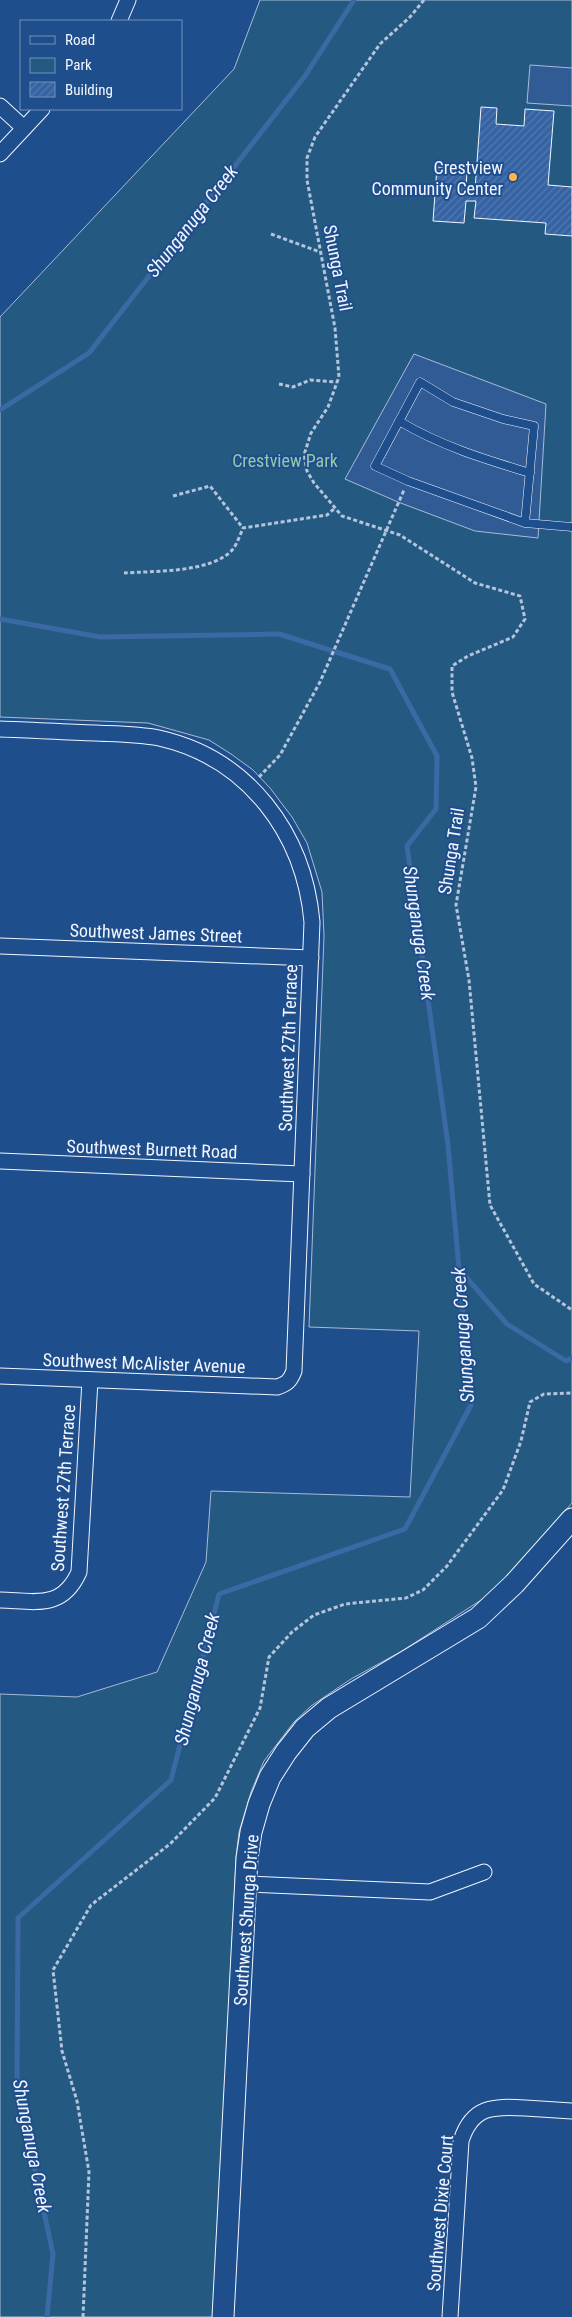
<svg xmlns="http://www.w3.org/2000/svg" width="572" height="2317" viewBox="0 0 572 2317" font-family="'Roboto Condensed',sans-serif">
  <defs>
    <pattern id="building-hatch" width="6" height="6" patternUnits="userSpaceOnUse" patternTransform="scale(1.25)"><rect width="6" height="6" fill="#3563a3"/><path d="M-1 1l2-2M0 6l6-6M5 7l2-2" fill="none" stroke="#537ab1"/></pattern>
  </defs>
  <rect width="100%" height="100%" fill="#1f4e8c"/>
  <polygon fill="#245a82" stroke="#a8bbd7" points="260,0 572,0 572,1503 492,1593 402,1651 351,1679 311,1706 294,1722 264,1761 251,1792 239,1832 236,1858 214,2317 0,2317 0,1694 77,1697 157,1672 206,1562 211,1491 410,1497 419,1331 309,1327 324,936 322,892 307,843 292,817 270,788 253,770 231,754 209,740 148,723 0,717 0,317 234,69"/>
  <g fill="#305b95" stroke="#a8bbd7">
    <polygon points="530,65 572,68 572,106 527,103"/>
    <polygon points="414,354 546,404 538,538 475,531 398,502 345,479"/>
  </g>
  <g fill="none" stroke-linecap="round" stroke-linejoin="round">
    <g stroke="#3b69a3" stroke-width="5">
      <polyline points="0,410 89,353 305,76 354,0"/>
      <polyline points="0,619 100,637 279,634 390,669 437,756 436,809 407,846 448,1145 471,1405 405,1529 219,1594 171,1780 18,1918 17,2087 53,2254 47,2317"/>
      <polyline points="459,1269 507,1324 566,1361 572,1358"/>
    </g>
  </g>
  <polygon fill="url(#building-hatch)" stroke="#f2f6ff" points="481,107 497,108 496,124 524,126 525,109 554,111 548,185 572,187 572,236 545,234 546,223 474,218 476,201 466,201 464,223 433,221 437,167 467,170 466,190 475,190"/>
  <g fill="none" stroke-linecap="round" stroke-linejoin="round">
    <defs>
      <g id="lane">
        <path d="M 399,421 C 441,446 484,459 530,473"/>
        <polyline points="525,523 534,426 503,419 453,402 420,382 375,466 408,481 525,523 572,527"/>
      </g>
      <g id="street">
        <polyline points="119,21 128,0"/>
        <polyline points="0,106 24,128"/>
        <polyline points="0,154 42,109"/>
        <path d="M 0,729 C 32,730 63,732 95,733 C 116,734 138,734 159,738 C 248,758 304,833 312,922 L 294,1371 C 290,1381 287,1384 277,1387 L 0,1376"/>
        <polyline points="0,946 311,958"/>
        <polyline points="0,1161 302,1174"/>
        <path d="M 0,1600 C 35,1601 62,1610 79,1572 L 90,1380"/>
        <polyline points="246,1884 430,1892 484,1872"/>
        <path d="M 450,2317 L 461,2141 C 472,2106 493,2106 525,2108 C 541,2109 556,2110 572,2111"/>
      </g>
      <polyline id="secondary" points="223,2317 247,1858 251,1832 259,1804 270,1777 286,1752 305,1728 329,1708 478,1618 514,1584 572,1519"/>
    </defs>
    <use href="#lane" stroke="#f2f6ff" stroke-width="9"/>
    <use href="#street" stroke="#f2f6ff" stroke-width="17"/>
    <use href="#secondary" stroke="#f2f6ff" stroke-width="23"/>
    <g stroke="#b3c4dc" stroke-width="3" stroke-dasharray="4 2.5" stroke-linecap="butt">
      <polyline points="424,0 410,17 380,44 315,137 307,158 307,180 335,328 339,377 328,407 311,433 304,455 307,471 314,483 342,516 400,535 475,583 520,596 525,619 513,637 468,656 452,666 452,692 472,758 476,787 456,905 469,980 490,1205 534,1284 572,1310"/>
      <polyline points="271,234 320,252"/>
      <polyline points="279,384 293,387 310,380 337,382"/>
      <polyline points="173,496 210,486 243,528"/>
      <path d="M 124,573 C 153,571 213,573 233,549 C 237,544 240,535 243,528 L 327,515 L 335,508"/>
      <polyline points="259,777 280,755 320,682 404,490"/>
      <polyline points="83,2317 89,2172 77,2101 62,2051 53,1970 91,1905 170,1844 215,1798 260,1708 269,1657 292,1632 314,1615 345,1604 406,1598 423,1590 447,1566 503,1490 521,1441 530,1402 544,1394 572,1393"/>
    </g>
    <use href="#lane" stroke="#1f4e8c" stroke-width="8"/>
    <use href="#street" stroke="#1f4e8c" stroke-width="15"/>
    <use href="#secondary" stroke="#1f4e8c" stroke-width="21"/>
  </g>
  <circle fill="#ffb74d" stroke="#1f4e8c" stroke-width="2" cx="513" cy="177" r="5"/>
  <g text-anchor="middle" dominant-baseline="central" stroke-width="4" stroke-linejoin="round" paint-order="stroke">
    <g font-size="18" fill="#f2f6ff" stroke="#1f4e8c" text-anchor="end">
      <text x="503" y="167">Crestview<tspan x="503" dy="21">Community Center</tspan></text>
    </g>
    <g font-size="18" fill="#f2f6ff" stroke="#1f4e8c">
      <text transform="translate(338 268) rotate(79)">Shunga Trail</text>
      <text transform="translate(451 851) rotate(-81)">Shunga Trail</text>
      <text transform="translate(156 933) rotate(2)">Southwest James Street</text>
      <text transform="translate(288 1048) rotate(-88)">Southwest 27th Terrace</text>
      <text transform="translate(152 1149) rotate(2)">Southwest Burnett Road</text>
      <text transform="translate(144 1363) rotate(2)">Southwest McAlister Avenue</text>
      <text transform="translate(63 1488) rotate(-86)">Southwest 27th Terrace</text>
      <text transform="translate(246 1920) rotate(-86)">Southwest Shunga Drive</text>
      <text transform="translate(440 2213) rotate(-85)">Southwest Dixie Court</text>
    </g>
    <g font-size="18" fill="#97c8a6" stroke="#1f4e8c">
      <text x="285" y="460">Crestview Park</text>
    </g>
    <g font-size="19" font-style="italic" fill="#f2f6ff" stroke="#1f4e8c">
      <text transform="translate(192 221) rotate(-52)">Shunganuga Creek</text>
      <text transform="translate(419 933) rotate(82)">Shunganuga Creek</text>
      <text transform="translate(463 1335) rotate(-94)">Shunganuga Creek</text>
      <text transform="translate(197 1679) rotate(-76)">Shunganuga Creek</text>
      <text transform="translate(32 2146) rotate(79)">Shunganuga Creek</text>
    </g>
  </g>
  <rect x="20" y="20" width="162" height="90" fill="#1f4e8c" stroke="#7391ba"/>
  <rect x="30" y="36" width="25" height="8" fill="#1f4e8c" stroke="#7391ba"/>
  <text x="65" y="45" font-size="15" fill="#f2f6ff">Road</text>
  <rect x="30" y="58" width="25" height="15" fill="#245a82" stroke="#7391ba"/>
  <text x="65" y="70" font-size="15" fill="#f2f6ff">Park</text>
  <rect x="30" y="82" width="25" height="15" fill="url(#building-hatch)" stroke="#7391ba"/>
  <text x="65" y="95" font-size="15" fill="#f2f6ff">Building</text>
</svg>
